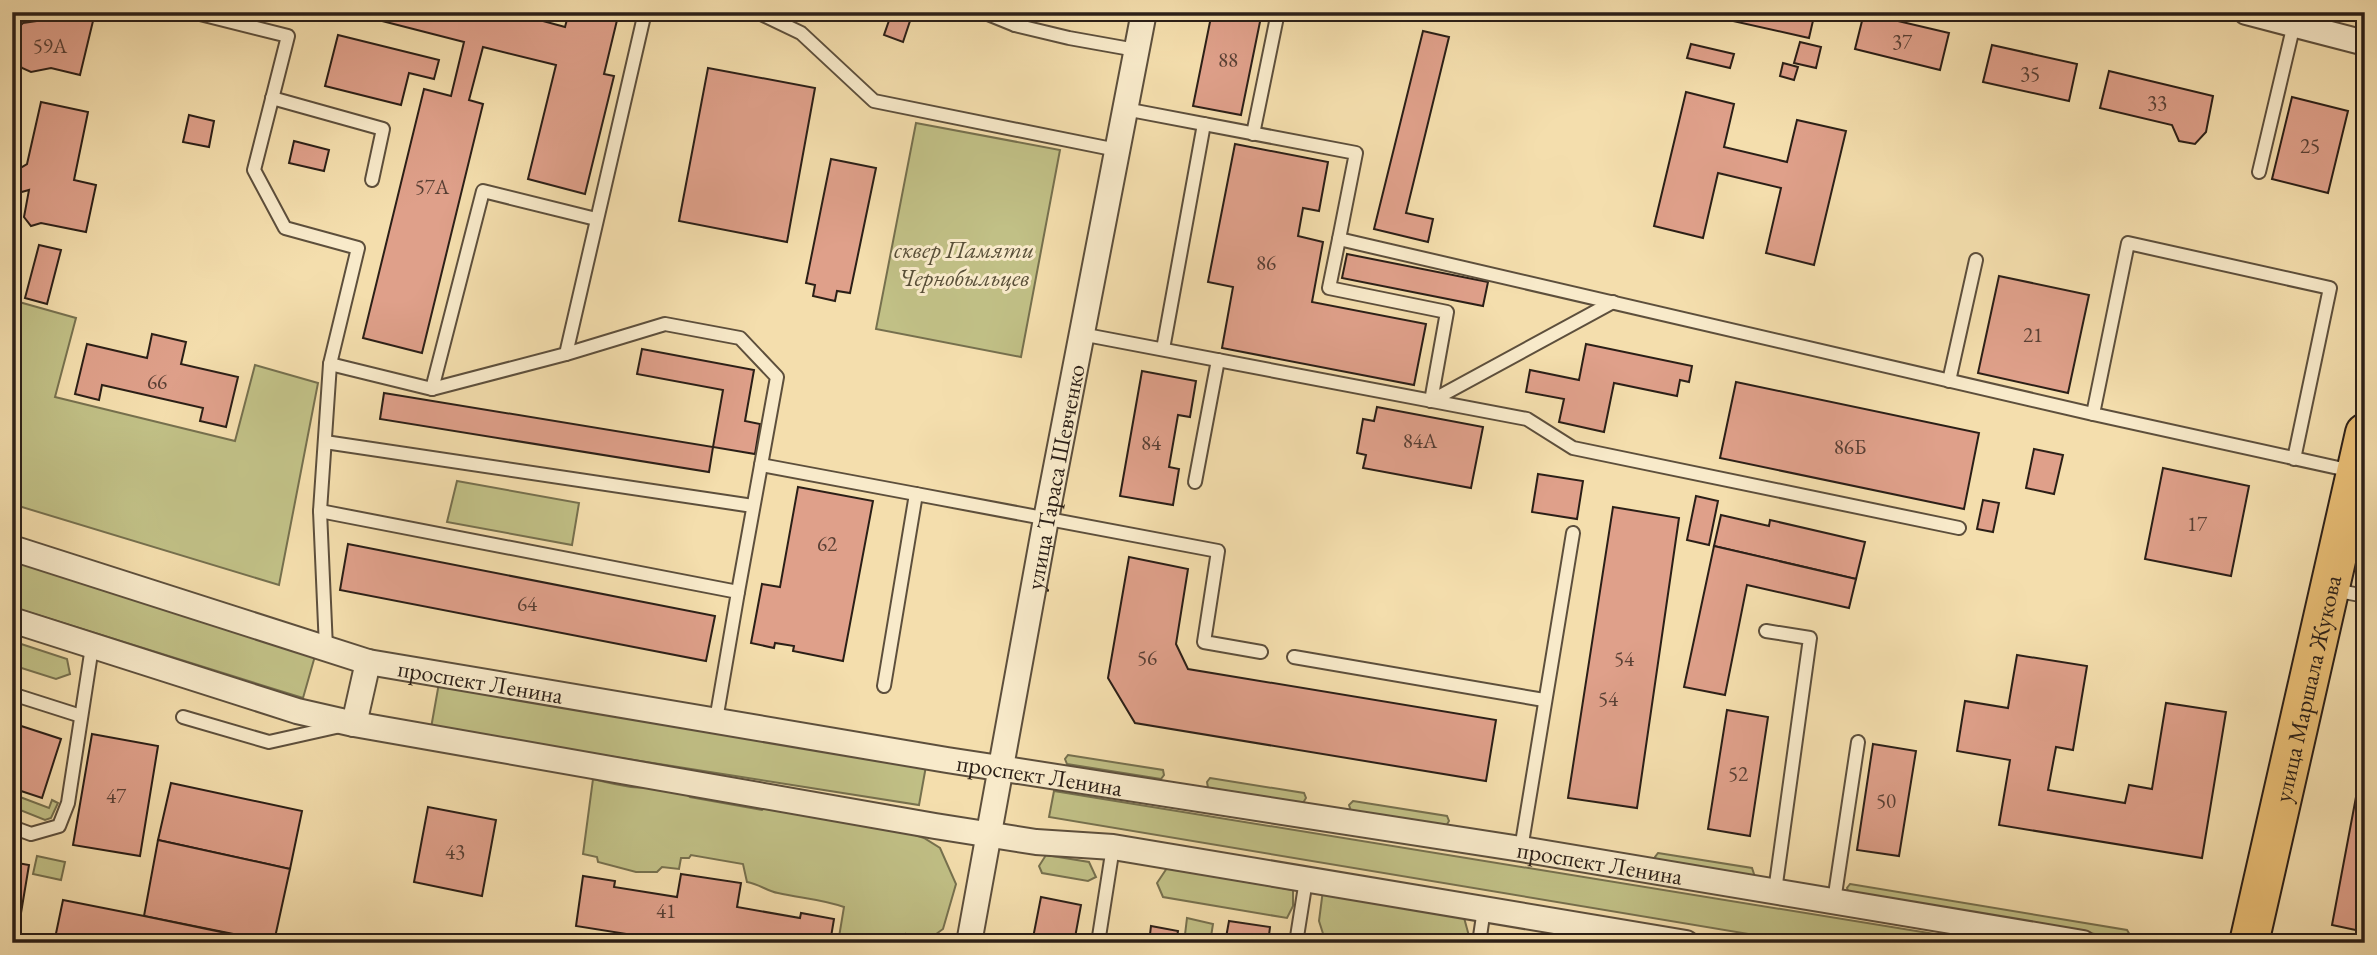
<svg xmlns="http://www.w3.org/2000/svg" width="2377" height="955" viewBox="0 0 2377 955" font-family="'EB Garamond',serif">
  <rect width="100%" height="100%" fill="#f4dead"/>
  <filter id="stains"><feTurbulence type="fractalNoise" baseFrequency=".00286" numOctaves="4"/><feColorMatrix values="0 0 0 0 .2 0 0 0 0 .09 0 0 0 0 .02 0 0 0 .5 -.17"/></filter>
  <radialGradient id="worn" r=".72"><stop offset=".6" stop-color="#630" stop-opacity="0"/><stop offset="1" stop-color="#630" stop-opacity=".3"/></radialGradient>
  <g fill="#c1c086" stroke="#76704e" stroke-width="2">
    <polygon points="916,123 1060,150 1021,357 876,329"/>
    <polygon points="12,300 76,318 55,397 235,441 255,365 318,383 279,585 12,504"/>
    <polygon points="457,481 579,503 572,545 447,522"/>
    <polygon points="12,556 317,649 303,698 12,607"/>
    <polygon points="12,641 67,659 70,674 56,679 12,665"/>
    <polygon points="439,683 926,766 919,805 431,728"/>
    <polygon points="1068,755 1163,770 1164,775 1161,779 1067,764 1065,759"/>
    <polygon points="1210,778 1304,793 1306,798 1303,803 1208,788 1207,782"/>
    <path d="M 593,779 C 605,782 618,785 631,787 C 651,789 675,784 690,797 L 762,810 L 769,805 L 903,831 L 924,838 L 940,848 L 956,884 L 943,929 L 924,943 L 910,943 L 906,935 L 904,943 L 838,943 L 844,907 C 822,899 800,898 778,893 C 767,891 759,884 747,882 L 743,864 L 691,855 L 689,858 L 681,858 L 679,869 L 662,867 L 657,872 L 636,872 L 598,862 L 597,857 L 583,854 Z"/>
    <polygon points="1054,791 1990,943 1802,943 1049,817"/>
    <polygon points="20,797 49,808 52,800 58,803 51,818 45,820 15,808"/>
    <polygon points="1353,801 1447,816 1449,821 1446,826 1351,811 1349,805"/>
    <polygon points="1658,853 1752,868 1754,874 1751,878 1657,862 1655,857"/>
    <polygon points="1046,855 1089,862 1096,877 1088,881 1042,873 1039,866"/>
    <polygon points="37,856 65,862 61,880 33,874"/>
    <polygon points="1167,868 1293,890 1293,906 1287,918 1163,897 1157,883"/>
    <polygon points="1850,884 2127,930 2130,935 2126,939 1849,894 1847,888"/>
    <polygon points="1323,890 1463,914 1469,936 1464,943 1326,943 1319,921"/>
    <polygon points="1187,918 1213,924 1210,943 1184,943"/>
  </g>
  <g fill="#dfa08a" stroke="#2b1f17" stroke-width="2">
    <polygon points="45,12 55,12 93,21 80,75 51,68 31,72 22,68 15,60 12,38 15,31 23,23 43,20"/>
    <polygon points="347,12 510,12 565,27 569,12 619,12 604,74 614,76 585,194 528,179 556,65 483,47 469,100 483,104 422,353 363,338 424,89 451,96 464,42"/>
    <polygon points="892,12 913,12 903,42 884,35"/>
    <polygon points="1212,12 1262,12 1241,115 1193,106"/>
    <polygon points="1725,12 1815,12 1809,38 1724,19"/>
    <polygon points="1864,13 1949,33 1940,70 1855,49"/>
    <polygon points="1423,31 1449,37 1406,213 1433,219 1428,242 1374,229"/>
    <polygon points="338,35 439,60 434,79 409,73 401,105 325,86"/>
    <polygon points="1800,42 1821,47 1816,68 1794,63"/>
    <polygon points="1691,44 1734,54 1730,68 1687,58"/>
    <polygon points="1992,45 2077,64 2069,101 1983,82"/>
    <polygon points="1783,63 1798,67 1794,80 1780,76"/>
    <polygon points="708,68 815,88 787,242 679,221"/>
    <polygon points="2109,71 2213,96 2206,132 2195,144 2179,141 2172,125 2100,108"/>
    <polygon points="1686,92 1734,104 1724,147 1787,162 1797,120 1846,131 1814,265 1766,253 1781,188 1718,173 1703,238 1654,226"/>
    <polygon points="2292,97 2348,111 2328,193 2272,179"/>
    <polygon points="41,102 88,112 74,180 96,185 86,232 41,223 31,226 24,217 29,190 18,193 12,173 27,164"/>
    <polygon points="189,115 214,121 209,147 183,142"/>
    <polygon points="294,141 329,150 324,171 289,163"/>
    <polygon points="1235,144 1328,162 1319,211 1303,208 1298,236 1323,242 1312,302 1426,324 1414,385 1222,348 1233,287 1208,282"/>
    <polygon points="831,159 876,168 850,293 837,291 835,301 813,296 815,285 806,283"/>
    <polygon points="39,245 61,250 47,304 25,298"/>
    <polygon points="1347,254 1488,282 1483,306 1342,278"/>
    <polygon points="1999,276 2089,295 2068,393 1978,373"/>
    <polygon points="152,334 186,342 181,364 238,377 226,427 200,421 203,408 102,385 99,400 75,394 87,344 147,358"/>
    <polygon points="1586,344 1692,366 1689,382 1680,380 1677,396 1614,383 1604,432 1559,422 1564,399 1526,392 1530,370 1579,380"/>
    <polygon points="642,349 754,370 745,421 760,424 755,454 713,447 723,390 637,374"/>
    <polygon points="1142,371 1196,381 1190,417 1178,415 1169,467 1179,469 1173,505 1120,496"/>
    <polygon points="1736,382 1979,433 1964,509 1720,458"/>
    <polygon points="384,393 713,447 709,472 380,419"/>
    <polygon points="1377,407 1483,427 1471,488 1363,468 1366,455 1357,453 1363,419 1374,421"/>
    <polygon points="2034,449 2063,455 2054,494 2026,488"/>
    <polygon points="2163,468 2249,486 2231,576 2145,559"/>
    <polygon points="1538,474 1583,481 1577,519 1532,512"/>
    <polygon points="798,487 873,501 843,661 793,651 794,646 775,643 774,648 751,643 762,584 780,587"/>
    <polygon points="1696,496 1718,501 1709,545 1687,540"/>
    <polygon points="1983,500 1999,503 1993,532 1977,529"/>
    <polygon points="1613,507 1679,518 1637,808 1568,798"/>
    <polygon points="1721,515 1769,526 1770,520 1865,542 1856,579 1714,546"/>
    <polygon points="348,544 715,616 706,661 340,590"/>
    <polygon points="1714,546 1856,579 1849,608 1747,585 1725,695 1684,687"/>
    <polygon points="1129,557 1188,569 1176,644 1188,669 1496,720 1486,781 1135,723 1108,678"/>
    <polygon points="2017,655 2087,666 2073,750 2056,747 2048,790 2125,803 2129,785 2152,789 2166,703 2226,712 2202,858 1999,825 2010,760 1957,751 1965,701 2008,708"/>
    <polygon points="1727,710 1768,717 1750,836 1708,829"/>
    <polygon points="12,723 61,739 42,798 12,788"/>
    <polygon points="92,734 158,746 140,856 73,845"/>
    <polygon points="1873,744 1916,751 1899,856 1857,850"/>
    <polygon points="171,783 302,811 290,869 158,840"/>
    <polygon points="2356,797 2365,799 2365,932 2332,925"/>
    <polygon points="428,807 496,820 482,896 414,882"/>
    <polygon points="158,840 290,869 274,942 144,916"/>
    <polygon points="12,862 29,865 16,943 12,943"/>
    <polygon points="681,874 741,883 737,907 800,918 801,913 834,919 830,943 683,943 576,926 583,876 615,881 614,887 677,897"/>
    <polygon points="1041,897 1081,905 1074,943 1032,943"/>
    <polygon points="63,900 144,916 274,943 54,943"/>
    <polygon points="1229,921 1270,927 1268,943 1225,943"/>
    <polygon points="1151,926 1178,931 1176,943 1149,943"/>
  </g>
  <g fill="none" stroke-linecap="round" stroke-linejoin="round">
    <defs>
      <g id="service">
        <polyline points="192,12 288,36 254,170 285,228 358,248 330,364 320,511 326,648"/>
        <polyline points="757,12 801,33 874,101 1117,150"/>
        <polyline points="983,12 1015,25"/>
        <polyline points="1018,12 1015,25 1069,38 1136,50"/>
        <polyline points="272,98 383,129 372,180"/>
        <polyline points="1125,109 1356,153 1339,239 2093,414"/>
        <polyline points="1253,134 1278,12"/>
        <polyline points="2259,172 2294,24"/>
        <polyline points="1339,239 1329,288 1447,312 1431,401"/>
        <polyline points="1081,334 1527,419 1573,448 1959,528"/>
        <polyline points="1163,349 1204,124"/>
        <polyline points="566,354 665,324 740,338 777,377 738,592"/>
        <polyline points="330,364 432,389 566,354 645,12"/>
        <polyline points="1949,381 1976,260"/>
        <polyline points="432,389 483,191 596,219"/>
        <polyline points="1431,401 1613,302"/>
        <polyline points="325,442 753,506"/>
        <polyline points="2294,459 2330,288 2128,243 2093,414 2352,471"/>
        <polyline points="761,465 916,494"/>
        <polyline points="1195,482 1218,360"/>
        <polyline points="320,511 738,592 716,720"/>
        <polyline points="2334,590 2365,596"/>
        <polyline points="1766,631 1810,638 1775,891"/>
        <polyline points="1294,657 1544,700"/>
        <polyline points="884,686 916,494 1218,551 1204,642 1261,652"/>
        <polyline points="12,694 81,716"/>
        <polyline points="183,717 269,742 336,727"/>
        <polyline points="12,827 31,834 59,826 68,803 92,647"/>
        <polyline points="1521,849 1573,533"/>
        <polyline points="1834,901 1858,742"/>
        <polyline points="1098,943 1113,847"/>
        <polyline points="1296,943 1306,880"/>
        <polyline points="1479,943 1484,909"/>
      </g>
      <g id="minor">
        <polyline points="2246,12 2365,43"/>
        <path id="s1" d="M 12,548 L 368,662 L 947,760 L 1521,849 L 2083,943"/>
        <polyline points="12,620 297,711 354,724 935,826 1036,842 1113,847 1686,943"/>
        <polyline points="354,724 368,662"/>
        <path id="s2" d="M 969,943 L 1046,519 L 1144,12"/>
      </g>
      <g id="primary">
        <path id="s3" d="M 2249,943 L 2365,433"/>
      </g>
    </defs>
    <use href="#service" stroke="#5d4f3c" stroke-width="16"/>
    <use href="#minor" stroke="#5d4f3c" stroke-width="28"/>
    <use href="#primary" stroke="#2b1f17" stroke-width="42"/>
    <use href="#service" stroke="#f8eaca" stroke-width="12"/>
    <use href="#minor" stroke="#f8eaca" stroke-width="24"/>
    <use href="#primary" stroke="#eabf76" stroke-width="38"/>
  </g>
  <g text-anchor="middle" dominant-baseline="central" stroke-width="6" stroke-linejoin="round" paint-order="stroke">
    <g font-size="21" fill="#583f34">
      <text x="1902" y="41">37</text>
      <text x="50" y="45">59А</text>
      <text x="1228" y="59">88</text>
      <text x="2030" y="73">35</text>
      <text x="2157" y="102">33</text>
      <text x="2310" y="145">25</text>
      <text x="432" y="186">57А</text>
      <text x="1266" y="262">86</text>
      <text x="2033" y="334">21</text>
      <text x="157" y="381">66</text>
      <text x="1420" y="440">84А</text>
      <text x="1151" y="442">84</text>
      <text x="1850" y="446">86Б</text>
      <text x="2197" y="523">17</text>
      <text x="827" y="543">62</text>
      <text x="527" y="603">64</text>
      <text x="1147" y="657">56</text>
      <text x="1624" y="658">54</text>
      <text x="1608" y="698">54</text>
      <text x="1738" y="773">52</text>
      <text x="116" y="795">47</text>
      <text x="1886" y="800">50</text>
      <text x="455" y="851">43</text>
      <text x="666" y="910">41</text>
    </g>
    <g font-size="24" font-style="italic" fill="#584f38" stroke="#f8eaca">
      <text x="964" y="249">сквер Памяти<tspan x="964" dy="28">Чернобыльцев</tspan></text>
    </g>
    <g font-size="24" fill="#2b1f17" stroke="#f8eaca">
      <text stroke="none"><textPath href="#s2" startOffset="474">улица Тараса Шевченко</textPath></text>
      <text stroke="none"><textPath href="#s1" startOffset="488">проспект Ленина</textPath></text>
      <text stroke="none"><textPath href="#s3" startOffset="261">улица Маршала Жукова</textPath></text>
      <text stroke="none"><textPath href="#s1" startOffset="1055">проспект Ленина</textPath></text>
      <text stroke="none"><textPath href="#s1" startOffset="1622">проспект Ленина</textPath></text>
    </g>
  </g>
  <rect width="2377" height="955" fill="none" stroke="#f4dead" stroke-width="42"/>
  <rect x="14" y="14" width="2349" height="927" fill="none" stroke="#2b1f17" stroke-width="3.5"/>
  <rect x="21" y="21" width="2335" height="913" fill="none" stroke="#2b1f17" stroke-width="2"/>
  <rect width="100%" height="100%" filter="url(#stains)"/>
  <rect width="100%" height="100%" fill="url(#worn)"/>
</svg>
